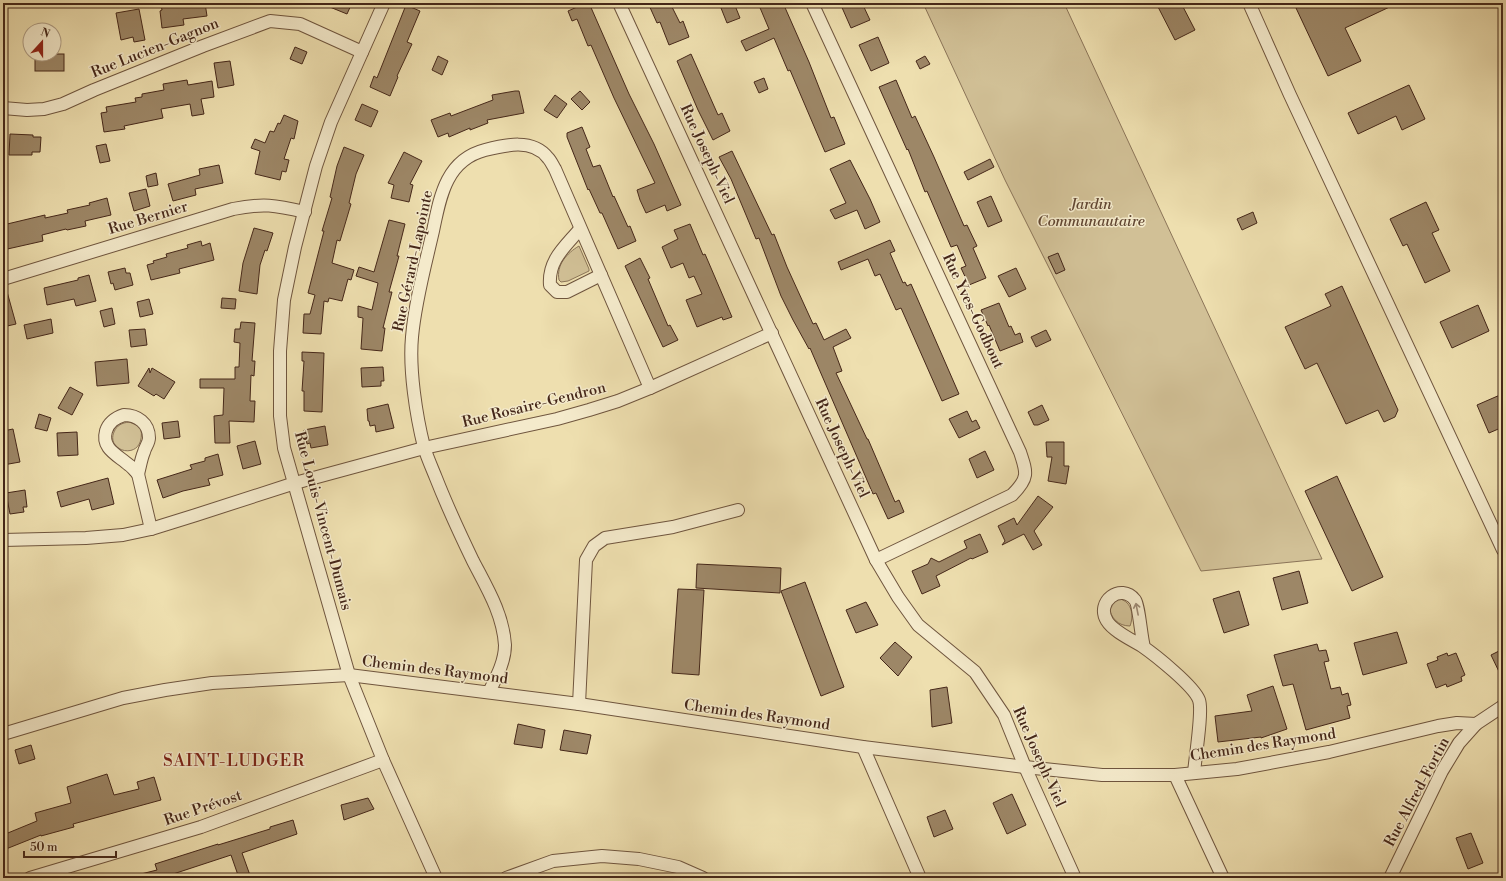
<svg xmlns="http://www.w3.org/2000/svg" width="1506" height="881" viewBox="0 0 1506 881" font-family="'Libre Bodoni',serif">
  <rect width="100%" height="100%" fill="#eedfaf"/>
  <filter id="stains"><feTurbulence type="fractalNoise" baseFrequency=".005" numOctaves="4"/><feColorMatrix values="0 0 0 0 .2 0 0 0 0 .09 0 0 0 0 .02 0 0 0 .5 -.17"/></filter>
  <radialGradient id="worn" r=".72"><stop offset=".6" stop-color="#630" stop-opacity="0"/><stop offset="1" stop-color="#630" stop-opacity=".3"/></radialGradient>
  <g fill="#d1c096" stroke="#8b7458">
    <polygon points="923,3 1064,3 1322,559 1201,571 1005,180"/>
    <path d="M 579,246 L 589,269 L 589,271 L 568,281 L 561,282 L 559,280 C 556,265 567,253 579,246 Z"/>
    <path d="M 129,422 L 137,425 L 141,429 C 146,462 105,453 114,432 C 117,425 122,423 129,422 Z"/>
    <path d="M 1120,599 C 1132,602 1134,616 1130,626 C 1118,626 1111,618 1109,607 L 1115,600 Z"/>
  </g>
  <g fill="#9d8767" stroke="#452719">
    <polygon points="177,3 205,3 207,16 183,19 184,25 162,28 160,11 162,10 161,5"/>
    <polygon points="320,3 352,3 347,14"/>
    <polygon points="586,3 589,3 629,94 654,144 681,205 667,211 665,205 646,213 640,200 637,190 655,183 614,98 591,45 588,46 577,19 572,21 568,11"/>
    <polygon points="648,3 670,3 680,23 683,21 689,37 669,45 660,22 657,23"/>
    <polygon points="719,3 734,3 740,18 727,23"/>
    <polygon points="758,3 783,3 809,62 831,118 834,117 845,144 825,152 790,70 788,71 774,38 746,51 741,41 769,29"/>
    <polygon points="840,3 862,3 870,20 851,28"/>
    <polygon points="1156,3 1181,3 1195,30 1175,40"/>
    <polygon points="1307,3 1398,3 1345,28 1361,61 1328,76 1296,8"/>
    <polygon points="406,5 420,11 407,42 412,44 397,76 398,77 390,96 370,87 374,76 377,78"/>
    <polygon points="139,9 145,40 134,42 133,37 121,40 116,13"/>
    <polygon points="878,37 889,63 871,71 859,45"/>
    <polygon points="295,47 307,52 302,64 290,59"/>
    <rect x="35" y="54" width="29" height="17"/>
    <polygon points="691,54 718,115 722,113 730,131 713,140 698,110 677,61"/>
    <polygon points="438,56 448,61 442,75 432,70"/>
    <polygon points="925,56 930,64 920,69 916,61"/>
    <polygon points="230,61 234,85 218,88 214,63"/>
    <polygon points="764,78 768,89 759,93 754,82"/>
    <polygon points="187,80 188,85 212,81 214,97 201,99 204,114 192,116 190,104 161,109 163,118 124,126 125,129 104,132 101,113 107,112 106,107 136,102 135,98 142,97 142,94 164,90 163,84"/>
    <polygon points="896,80 912,118 915,116 934,157 964,226 967,225 977,246 973,248 986,278 969,285 961,268 966,266 957,245 951,247 927,191 925,192 908,149 907,150 879,87"/>
    <polygon points="1409,85 1425,119 1402,130 1396,116 1358,134 1348,113"/>
    <polygon points="515,91 519,91 524,113 487,120 488,123 470,130 470,128 449,137 448,133 438,137 431,120 450,113 451,116 493,100 492,95"/>
    <polygon points="580,91 590,102 582,110 571,99"/>
    <polygon points="555,95 567,104 557,118 544,110"/>
    <polygon points="362,104 378,111 371,127 355,120"/>
    <polygon points="284,115 298,121 294,139 291,138 284,159 289,160 286,172 282,171 280,180 255,174 260,151 251,148 255,139 265,143 270,131 274,132 278,123 280,124"/>
    <polygon points="582,127 590,147 586,149 593,167 600,165 613,197 614,196 628,227 630,226 636,241 618,249 602,213 600,213 589,189 588,190 567,137 567,133"/>
    <polygon points="10,134 33,135 33,137 41,137 40,152 32,152 32,155 9,155"/>
    <polygon points="106,144 110,161 100,163 96,146"/>
    <polygon points="344,147 364,155 356,174 349,203 351,204 340,241 337,240 332,263 354,270 351,280 348,279 342,301 329,298 328,302 324,301 321,334 303,333 304,314 310,314 315,295 308,293 324,231 322,231 332,198 330,197 337,166"/>
    <polygon points="732,151 772,235 774,234 787,267 813,324 816,323 824,340 846,329 851,338 833,347 842,371 836,373 867,439 868,439 895,502 899,500 904,512 888,519 876,493 873,494 810,348 809,349 793,320 781,296 759,238 756,239 731,179 719,157"/>
    <polygon points="404,152 422,161 410,184 413,185 409,202 391,198 394,185 388,183"/>
    <polygon points="990,159 994,167 968,180 964,172"/>
    <polygon points="850,160 870,199 880,222 865,229 857,210 835,219 830,210 846,203 830,169"/>
    <polygon points="219,165 223,183 195,189 196,195 173,201 168,184 200,175 199,169"/>
    <polygon points="156,173 158,185 148,187 146,176"/>
    <polygon points="146,189 150,206 134,211 129,193"/>
    <polygon points="991,196 1002,221 988,227 977,202"/>
    <polygon points="107,198 111,215 85,221 86,226 67,230 66,229 42,235 43,241 3,250 3,225 45,215 45,218 68,213 67,210 90,205 89,203"/>
    <polygon points="1426,202 1439,230 1432,233 1450,271 1425,283 1407,244 1403,246 1390,219"/>
    <polygon points="1253,212 1257,223 1242,230 1237,219"/>
    <polygon points="389,220 405,224 397,256 399,256 389,292 392,292 383,328 385,328 382,351 361,349 363,318 358,317 358,306 372,310 378,283 356,276 359,267 374,272"/>
    <polygon points="690,224 703,255 705,254 732,317 723,320 722,317 697,327 686,300 702,294 694,276 689,278 683,263 671,268 662,247 678,239 674,230"/>
    <polygon points="254,228 273,233 267,251 265,250 260,265 257,294 239,291 243,263"/>
    <polygon points="890,240 895,251 890,253 903,283 905,282 907,286 911,284 959,394 942,401 901,308 896,310 880,274 875,276 868,259 841,270 838,262"/>
    <polygon points="201,241 202,246 210,243 214,260 179,269 180,273 151,280 147,265 154,263 153,261 167,257 166,254 188,248 187,245"/>
    <polygon points="1058,253 1065,270 1056,274 1048,257"/>
    <polygon points="640,258 650,278 648,279 668,326 670,325 678,340 663,347 625,266"/>
    <polygon points="125,268 126,273 130,273 133,285 115,290 113,283 111,284 108,272"/>
    <polygon points="1016,268 1026,289 1009,297 998,276"/>
    <polygon points="89,275 96,301 76,306 74,299 47,305 44,288 78,280 78,278"/>
    <polygon points="1342,286 1398,410 1395,417 1384,422 1378,410 1346,424 1317,363 1305,369 1285,327 1331,306 1325,294"/>
    <polygon points="3,288 6,288 16,324 3,327"/>
    <polygon points="222,298 236,299 235,309 221,308"/>
    <polygon points="149,299 153,314 140,317 137,302"/>
    <polygon points="999,303 1009,327 1011,326 1015,335 1020,333 1023,342 1000,351 989,325 988,326 981,310"/>
    <polygon points="1478,305 1489,331 1452,348 1440,322"/>
    <polygon points="112,308 115,324 104,327 100,311"/>
    <polygon points="51,319 53,333 27,339 24,325"/>
    <polygon points="241,322 255,323 252,361 255,361 254,376 251,375 250,401 255,401 254,422 229,421 230,443 215,443 214,416 223,415 224,388 200,388 200,379 235,379 235,367 239,367 240,343 234,342 235,329 240,329"/>
    <polygon points="145,329 147,345 131,347 129,330"/>
    <polygon points="1046,330 1051,340 1036,347 1031,337"/>
    <polygon points="302,352 324,353 322,412 304,411 304,391 302,391 304,361 302,361"/>
    <polygon points="127,359 129,383 97,386 95,362"/>
    <polygon points="383,367 384,381 381,381 381,386 362,387 361,368"/>
    <polygon points="149,368 150,373 152,368 175,382 164,399 156,394 154,396 138,386"/>
    <polygon points="70,387 83,394 72,415 58,408"/>
    <polygon points="1500,395 1503,402 1503,427 1489,433 1477,405"/>
    <polygon points="388,404 394,428 376,432 375,425 370,426 369,421 368,421 367,409"/>
    <polygon points="1042,405 1049,420 1038,425 1034,425 1028,412"/>
    <polygon points="967,411 972,422 976,420 980,428 959,438 949,419"/>
    <polygon points="39,414 51,418 47,431 35,428"/>
    <polygon points="178,421 180,437 164,439 162,423"/>
    <polygon points="325,426 328,445 311,448 310,443 307,444 304,430"/>
    <polygon points="13,429 20,462 3,465 3,431"/>
    <polygon points="77,432 78,455 58,456 57,433"/>
    <polygon points="255,441 261,464 243,469 237,446"/>
    <polygon points="1046,442 1064,442 1064,466 1069,466 1066,484 1048,481 1052,457 1047,457"/>
    <polygon points="985,451 994,470 977,478 969,459"/>
    <polygon points="218,454 223,475 208,479 210,485 183,491 163,498 157,480 192,469 190,465 205,461 205,458"/>
    <polygon points="1337,476 1383,577 1352,591 1305,491"/>
    <polygon points="108,478 114,504 92,510 89,499 61,507 57,492"/>
    <polygon points="25,490 27,507 23,507 24,512 10,514 6,493"/>
    <polygon points="1038,496 1053,507 1034,531 1042,545 1033,550 1024,534 1002,545 1005,541 998,526 1014,518 1017,525"/>
    <polygon points="980,534 988,552 972,559 971,558 936,576 940,586 922,594 912,571 928,564 931,558 939,562 967,548 964,541"/>
    <polygon points="697,564 781,568 780,593 696,588"/>
    <polygon points="1299,571 1308,603 1282,610 1273,578"/>
    <polygon points="805,582 844,687 821,696 781,591"/>
    <polygon points="678,589 704,590 699,675 672,673"/>
    <polygon points="1239,591 1249,625 1224,633 1213,599"/>
    <polygon points="866,602 878,625 856,633 846,610"/>
    <polygon points="1397,632 1407,663 1363,675 1354,643"/>
    <polygon points="895,642 912,657 898,676 880,658"/>
    <polygon points="1317,644 1319,651 1326,650 1329,661 1324,662 1331,689 1340,687 1342,695 1348,693 1351,705 1347,706 1350,718 1306,730 1293,684 1283,686 1274,655"/>
    <polygon points="1503,649 1503,680 1491,655"/>
    <polygon points="1447,653 1448,656 1456,653 1465,675 1461,677 1462,681 1447,687 1446,684 1436,688 1427,664 1438,660 1437,657"/>
    <polygon points="1273,686 1287,729 1261,738 1261,737 1218,742 1215,716 1252,711 1247,695"/>
    <polygon points="947,687 952,723 932,727 930,690"/>
    <polygon points="518,724 545,730 542,748 514,744"/>
    <polygon points="564,730 591,735 587,754 560,750"/>
    <polygon points="31,745 35,759 19,764 15,750"/>
    <polygon points="107,774 114,795 139,789 137,782 154,777 161,800 73,824 74,827 41,836 41,835 6,849 3,841 3,835 37,821 35,813 71,803 67,787"/>
    <polygon points="1012,794 1026,825 1007,834 993,803"/>
    <polygon points="368,798 374,809 344,820 341,805"/>
    <polygon points="945,810 953,829 934,837 927,817"/>
    <polygon points="293,820 297,834 242,853 251,878 239,878 231,855 161,878 138,878 137,875 157,870 155,864 218,844 218,845 270,829 270,827"/>
    <polygon points="1471,833 1483,863 1468,869 1456,838"/>
  </g>
  <g fill="none" stroke-linecap="round" stroke-linejoin="round">
    <defs>
      <g id="minor">
        <polyline points="384,3 331,122 316,166 295,247 284,300 280,351 280,416 284,448 349,675 383,760 436,878"/>
        <polyline points="619,3 876,560 898,597 918,625 975,672 1004,715 1025,767 1075,878"/>
        <path d="M 812,3 L 1020,452 C 1027,473 1029,478 1012,495 L 876,560"/>
        <polyline points="1249,3 1290,95 1503,550"/>
        <polyline points="3,108 27,110 44,109 63,104 94,90 203,46 270,21 300,24 362,52"/>
        <path d="M 580,229 C 565,247 548,260 550,285 L 557,292 L 567,292 L 601,275"/>
        <path d="M 3,279 L 233,209 C 263,203 275,205 305,212"/>
        <path d="M 124,415 C 137,415 149,423 149,438 C 149,443 145,447 144,452 C 141,459 140,467 138,474 C 135,471 132,467 129,465 C 118,455 101,449 106,431 C 109,422 115,418 124,415 Z"/>
        <polyline points="138,474 151,529"/>
        <polyline points="3,540 86,538 123,535 151,529 196,515 295,483 424,448 557,419 589,410 618,401 650,388 772,333"/>
        <path d="M 1144,647 C 1141,637 1139,605 1135,600 C 1121,582 1095,602 1107,621 C 1113,631 1132,640 1142,646 C 1155,655 1194,686 1199,700 C 1203,711 1195,759 1194,773"/>
        <path d="M 489,692 C 496,678 505,662 505,645 C 503,614 487,588 473,561 C 460,534 447,506 436,478 C 432,468 427,457 424,447 C 416,415 409,369 412,337 C 415,302 425,266 433,231 C 440,197 446,160 485,150 C 505,145 533,138 548,158 C 551,161 553,166 555,169 L 650,388"/>
        <polyline points="579,704 586,560 594,546 605,538 673,527 738,510"/>
        <polyline points="3,734 123,698 165,690 212,683 349,675 579,704 863,747 1025,767 1102,775 1175,775 1237,769 1329,752 1438,726 1457,723 1476,724 1503,706"/>
        <polyline points="863,747 920,878"/>
        <polyline points="1175,775 1223,878"/>
        <polyline points="30,878 201,827 383,760"/>
        <polyline points="506,878 553,861 602,856 639,859 678,867 703,878"/>
        <polyline points="1390,878 1442,771 1459,743 1476,724"/>
      </g>
    </defs>
    <use href="#minor" stroke="#6f553e" stroke-width="14"/>
    <use href="#minor" stroke="#f4eacb" stroke-width="12"/>
  </g>
  <defs><path id="oneway-shaft" d="M-6 0H5M1.5-3L5.5 0L1.5 3" fill="none" stroke-width="1.6" stroke-linecap="round" stroke-linejoin="round"/></defs>
  <use stroke="#9c8872" href="#oneway-shaft" transform="translate(1137 609) rotate(-101)"/>
  <g text-anchor="middle" dominant-baseline="central" stroke-width="3" stroke-linejoin="round" paint-order="stroke">
    <g font-size="15" fill="#452719" stroke="#f4eacb">
      <text transform="translate(155 48) rotate(-22)">Rue Lucien-Gagnon</text>
      <text transform="translate(707 154) rotate(65)">Rue Joseph-Viel</text>
      <text transform="translate(148 218) rotate(-17)">Rue Bernier</text>
      <text transform="translate(413 261) rotate(-78)">Rue Gérard-Lapointe</text>
      <text transform="translate(973 311) rotate(65)">Rue Yves-Godbout</text>
      <text transform="translate(534 405) rotate(-14)">Rue Rosaire-Gendron</text>
      <text transform="translate(842 448) rotate(65)">Rue Joseph-Viel</text>
      <text transform="translate(323 521) rotate(75)">Rue Louis-Vincent-Dumais</text>
      <text transform="translate(435 670) rotate(7)">Chemin des Raymond</text>
      <text transform="translate(757 715) rotate(8)">Chemin des Raymond</text>
      <text transform="translate(1263 745) rotate(-9)">Chemin des Raymond</text>
      <text transform="translate(1039 757) rotate(66)">Rue Joseph-Viel</text>
      <text transform="translate(1417 792) rotate(-62)">Rue Alfred-Fortin</text>
      <text transform="translate(203 808) rotate(-19)">Rue Prévost</text>
    </g>
    <g font-size="15" font-style="italic" fill="#614632" stroke="#f4eacb">
      <text x="1091" y="204">Jardin<tspan x="1091" dy="17">Communautaire</tspan></text>
    </g>
    <g font-size="17" letter-spacing="1" fill="#7a1f14" stroke="#f4eacb">
      <text x="234" y="761">SAINT-LUDGER</text>
    </g>
  </g>
  <rect width="1506" height="881" fill="none" stroke="#eedfaf" stroke-width="16"/>
  <rect x="4" y="4" width="1498" height="873" fill="none" stroke="#452719" stroke-width="2"/>
  <rect x="8" y="8" width="1490" height="865" fill="none" stroke="#452719"/>
  <g transform="translate(42 42) rotate(21)"><circle r="19" fill="#f4eacb" stroke="#ae9c84"/>
  <path d="M0-3L7 15L0 10L-7 15Z" fill="#8f2418"/>
  <text y="-6" font-size="11" font-weight="bold" text-anchor="middle" fill="#452719">N</text>
  </g>
  <path d="M24 851v6h92v-6" fill="none" stroke="#452719" stroke-width="2"/>
  <text x="30" y="851" font-size="12" fill="#452719" stroke="#f4eacb" stroke-width="3" paint-order="stroke">50 m</text>
  <rect width="100%" height="100%" filter="url(#stains)"/>
  <rect width="100%" height="100%" fill="url(#worn)"/>
</svg>
